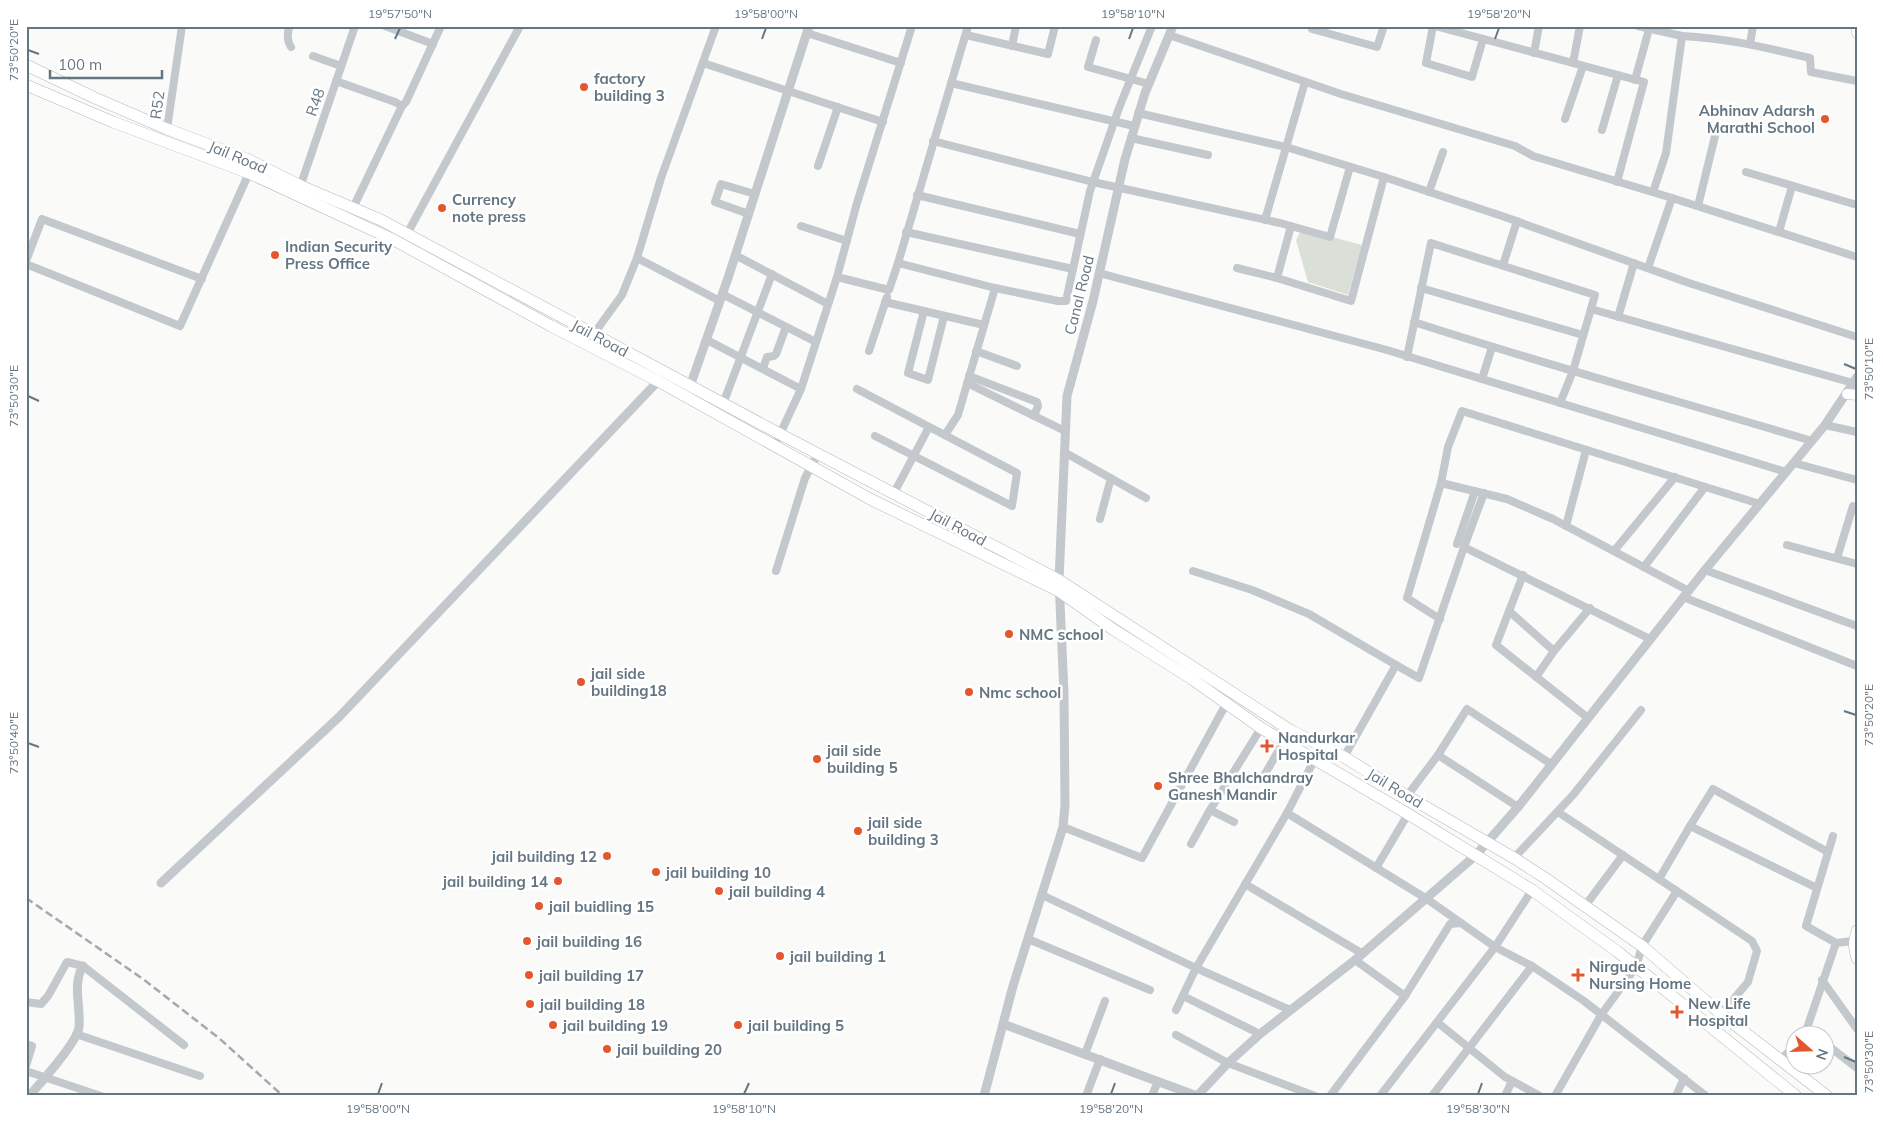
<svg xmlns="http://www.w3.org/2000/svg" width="1883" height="1122" viewBox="0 0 1883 1122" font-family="Mulish,sans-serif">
  <rect width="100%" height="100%" fill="#fafaf8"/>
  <polygon fill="#dadfd7" points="1302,229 1362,245 1348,295 1308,282 1296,240"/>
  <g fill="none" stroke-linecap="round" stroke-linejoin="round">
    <defs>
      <g id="secondary">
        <polyline points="1856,26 1857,33"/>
        <polyline points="1847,394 1857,395"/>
        <path d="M 1857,930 C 1853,941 1853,948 1857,959"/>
      </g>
      <g id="primary">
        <polyline points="26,65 95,98 167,129 247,159 301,186 381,220 780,434 1059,580 1290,730 1344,757 1407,796 1514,858 1545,878 1642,946 1721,1014 1827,1096"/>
        <polyline points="26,85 113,122 249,173 394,240 551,326 658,381 872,500 1059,591 1114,630 1192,679 1261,728 1408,814 1532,890 1618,952 1796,1096"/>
      </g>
    </defs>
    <use href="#secondary" stroke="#b3babf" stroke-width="11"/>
    <use href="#primary" stroke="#b5babe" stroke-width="12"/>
    <g stroke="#c3c8cc" stroke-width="8">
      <path d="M 289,26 C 288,35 286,39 291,47"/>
      <polyline points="385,26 433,44"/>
      <polyline points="716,26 661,178 637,258 720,301"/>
      <polyline points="1312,26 1312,29 1377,47 1384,26"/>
      <polyline points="1433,26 1426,63 1472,77 1483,39"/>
      <polyline points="1435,26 1644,82 1617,182"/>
      <polyline points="1638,26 1682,36 1666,153 1653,192"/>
      <polyline points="807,33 901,63"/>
      <polyline points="966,35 1048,54 1055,26"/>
      <polyline points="1169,35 1341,94 1515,146 1533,156 1672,198 1648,268"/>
      <path d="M 1682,36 C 1727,38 1767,48 1810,58 L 1811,72 L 1857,81"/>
      <polyline points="1096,40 1088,67 1149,84"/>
      <polyline points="1750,44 1753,26"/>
      <polyline points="1012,46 1016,26"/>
      <polyline points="1534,53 1539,26"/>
      <polyline points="313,56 341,66"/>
      <polyline points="703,63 883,122"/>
      <polyline points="1573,63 1580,26"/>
      <polyline points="1635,80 1649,29"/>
      <polyline points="336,81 395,102 402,106"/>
      <polyline points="951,83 1134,126"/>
      <polyline points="1138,113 1286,147 1384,177 1502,216 1689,283 1857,337"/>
      <polyline points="1565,119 1583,66"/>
      <polyline points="167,129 182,26"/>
      <polyline points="1602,130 1618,75"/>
      <polyline points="1131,138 1208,155"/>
      <polyline points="933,141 1093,182 1280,223 1330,237 1350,167"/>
      <polyline points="818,166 838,107"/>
      <polyline points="1746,172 1857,205"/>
      <polyline points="299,190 355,26"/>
      <polyline points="1429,192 1443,152"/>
      <polyline points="917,195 1080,234"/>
      <polyline points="1672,198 1857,257"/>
      <polyline points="1698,206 1716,132"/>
      <polyline points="353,208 402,106 406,102 441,26"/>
      <polyline points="749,214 715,202 721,184 755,194"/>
      <polyline points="1265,220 1305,82"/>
      <polyline points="801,226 847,241"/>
      <polyline points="906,232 1073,269"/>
      <polyline points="1779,232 1792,186"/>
      <polyline points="407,234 520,26"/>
      <polyline points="735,255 828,304"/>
      <polyline points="26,261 42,219 202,279"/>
      <polyline points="898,263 968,26"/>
      <polyline points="26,264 180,326 249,173"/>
      <polyline points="1503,265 1517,221"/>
      <polyline points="1237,268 1277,278 1351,301 1384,177"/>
      <polyline points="1099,273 1387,350 1786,472"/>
      <polyline points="837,277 857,203 912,26"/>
      <polyline points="1277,278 1291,226"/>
      <polyline points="1421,288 1583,335"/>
      <polyline points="722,294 816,342"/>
      <polyline points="885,302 984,325"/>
      <polyline points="1591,309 1853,383"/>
      <polyline points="924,311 908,373 928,380 944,316"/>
      <polyline points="1618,317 1634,263"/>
      <path d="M 1414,322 C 1546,365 1679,401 1812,441"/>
      <polyline points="593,335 622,295 637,258"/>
      <polyline points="707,340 801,389"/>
      <polyline points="869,351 887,297"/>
      <polyline points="976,351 1017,366"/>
      <polyline points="1407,357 1431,243 1595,295 1573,371 1560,403"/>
      <polyline points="763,368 767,357 774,356 776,354 786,327"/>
      <polyline points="969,376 1037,402 1038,406 1034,416"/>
      <polyline points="1482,379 1492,347"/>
      <polyline points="967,383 1065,431"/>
      <polyline points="857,389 1017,473 1012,506 875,436"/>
      <polyline points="723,404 772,274"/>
      <polyline points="1825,425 1857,432"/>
      <polyline points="945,435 958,415 995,288"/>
      <polyline points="774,447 801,389 837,277 889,290 898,263 995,288 1058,301 1066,301 1090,191 1119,108 1152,26"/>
      <polyline points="1064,452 1146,498"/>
      <polyline points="1794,463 1857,480"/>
      <polyline points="1441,483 1507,499 1553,519 1689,591"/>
      <polyline points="894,493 929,427"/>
      <polyline points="1100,519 1111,478"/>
      <polyline points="1566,526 1586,450"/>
      <polyline points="1457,544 1475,491"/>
      <polyline points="1787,545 1857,564"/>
      <polyline points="1464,547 1484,493"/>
      <polyline points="1614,551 1675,477"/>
      <polyline points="1837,558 1853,506"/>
      <polyline points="1644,567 1705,487"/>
      <polyline points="1705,570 1857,626"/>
      <polyline points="776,571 805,478 818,454"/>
      <polyline points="1193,571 1252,590 1309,614 1396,665"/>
      <polyline points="1523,575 1496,645 1588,718"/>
      <polyline points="1683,597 1857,666"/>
      <polyline points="1509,611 1554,651 1590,608"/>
      <polyline points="1440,619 1407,598 1441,483 1448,447 1462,411 1760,504"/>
      <polyline points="1536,677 1554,651"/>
      <polyline points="1438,755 1518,807"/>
      <polyline points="1344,757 1396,665 1419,678 1464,547 1650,639"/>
      <polyline points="1261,781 1284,741"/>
      <polyline points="1407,796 1438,755 1467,709 1551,764"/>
      <polyline points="1210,810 1234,822"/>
      <polyline points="1558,812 1752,941 1757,951 1748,982 1721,1014"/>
      <polyline points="1287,813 1427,899 1495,947 1532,966 1584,1001 1706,1096"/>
      <polyline points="1690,826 1713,789 1828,852"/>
      <polyline points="1063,827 1142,858 1226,704"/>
      <polyline points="1833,836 1806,926 1836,943"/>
      <polyline points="1191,844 1210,810 1261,728"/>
      <polyline points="1514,858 1573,795 1641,710"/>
      <polyline points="1376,868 1408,814"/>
      <polyline points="1659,879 1690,826 1817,888"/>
      <polyline points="1245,884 1363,954"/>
      <polyline points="1042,895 1196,968 1176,1010"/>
      <polyline points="1585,906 1623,855"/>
      <polyline points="1028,939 1150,990"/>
      <polyline points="1355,960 1405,996"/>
      <polyline points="1822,980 1857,1029"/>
      <polyline points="1183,996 1260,1034"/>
      <polyline points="26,1002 41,1004 48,996 67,962 83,966 184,1045"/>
      <polyline points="1290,1010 1196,968 1287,813 1322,745"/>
      <polyline points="1437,1022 1505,1077 1540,1096"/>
      <polyline points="76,1034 200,1076"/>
      <polyline points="1805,1034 1836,943 1853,941"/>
      <polyline points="1176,1035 1228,1063 1315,1096"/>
      <polyline points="26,1044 32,1046 26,1066"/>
      <polyline points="1826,1044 1857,1068"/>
      <polyline points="1085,1054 1105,1001"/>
      <polyline points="1779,1060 1796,1046"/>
      <polyline points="26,1071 101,1096"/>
      <polyline points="1086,1096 1100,1059"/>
      <polyline points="1152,1096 1158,1081"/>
      <polyline points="1330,1096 1405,996 1450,924 1461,923"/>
      <polyline points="1380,1096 1495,947 1532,890"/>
      <polyline points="1432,1096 1532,966"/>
      <polyline points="1505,1096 1512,1081"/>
      <polyline points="1555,1096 1601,1015 1636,967 1642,946 1677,891"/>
      <polyline points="1676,1096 1684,1078"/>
    </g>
    <g stroke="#c3c8cc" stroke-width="9">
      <polyline points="688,392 728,278 809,26"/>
      <polyline points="161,883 339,717 662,377"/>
      <polyline points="1003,1024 1197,1096"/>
      <path d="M 29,1096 C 40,1084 78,1041 79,1027 C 81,1007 72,984 83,966"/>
      <polyline points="984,1096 1013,986 1063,827 1065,805 1064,693 1059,580 1067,396 1093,301 1125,159 1145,93 1173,26"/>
      <polyline points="1197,1096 1228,1063 1260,1034 1355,960 1476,855 1518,807 1705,570 1825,425 1857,377"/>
    </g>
    <use href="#secondary" stroke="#fff" stroke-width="10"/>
    <use href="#primary" stroke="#fff" stroke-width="11"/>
    <polyline stroke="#a2aab0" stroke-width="2.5" stroke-dasharray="8 4" stroke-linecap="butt" points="26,898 143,979 220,1039 283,1096"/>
  </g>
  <path fill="none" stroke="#657683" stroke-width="2" d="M 395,39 L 400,28M 762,39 L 766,28M 1129,39 L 1133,28M 1495,39 L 1499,28M 28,50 L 39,54M 1844,364 L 1856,369M 28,396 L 39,401M 1844,711 L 1856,715M 28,743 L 39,747M 1844,1057 L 1856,1062M 378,1094 L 382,1083M 744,1094 L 749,1083M 1111,1094 L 1115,1083M 1478,1094 L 1482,1083"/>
  <g fill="#e4572e" stroke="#fff" stroke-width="2">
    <circle cx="584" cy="87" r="5"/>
    <circle cx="1825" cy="119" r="5"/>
    <circle cx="442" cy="208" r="5"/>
    <circle cx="275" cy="255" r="5"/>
    <circle cx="1009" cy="634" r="5"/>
    <circle cx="581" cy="682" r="5"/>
    <circle cx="969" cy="692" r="5"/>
    <path d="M1264.5 738.5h5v5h5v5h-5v5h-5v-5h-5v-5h5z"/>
    <circle cx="817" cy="759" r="5"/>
    <circle cx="1158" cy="786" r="5"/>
    <circle cx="858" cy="831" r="5"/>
    <circle cx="607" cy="856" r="5"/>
    <circle cx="656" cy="872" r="5"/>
    <circle cx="558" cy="881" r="5"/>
    <circle cx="719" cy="891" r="5"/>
    <circle cx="539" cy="906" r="5"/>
    <circle cx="527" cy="941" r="5"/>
    <circle cx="780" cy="956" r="5"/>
    <circle cx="529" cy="975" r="5"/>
    <path d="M1575.5 967.5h5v5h5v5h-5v5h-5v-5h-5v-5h5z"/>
    <circle cx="530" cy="1004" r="5"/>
    <path d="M1674.5 1004.5h5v5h5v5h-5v5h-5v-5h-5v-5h5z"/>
    <circle cx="553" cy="1025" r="5"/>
    <circle cx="738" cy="1025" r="5"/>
    <circle cx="607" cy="1049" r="5"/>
  </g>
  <g text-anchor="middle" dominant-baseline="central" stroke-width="5" stroke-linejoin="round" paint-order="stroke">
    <g font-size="15" font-weight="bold" fill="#657683" stroke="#fff" text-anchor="start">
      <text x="594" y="78">factory<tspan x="594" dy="17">building 3</tspan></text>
      <text x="1815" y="110" text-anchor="end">Abhinav Adarsh<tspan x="1815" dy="17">Marathi School</tspan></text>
      <text x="452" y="199">Currency<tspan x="452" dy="17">note press</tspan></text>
      <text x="285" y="246">Indian Security<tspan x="285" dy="17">Press Office</tspan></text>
      <text x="1019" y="634">NMC school</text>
      <text x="591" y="673">jail side<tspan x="591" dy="17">building18</tspan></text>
      <text x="979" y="692">Nmc school</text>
      <text x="1278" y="737">Nandurkar<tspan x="1278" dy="17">Hospital</tspan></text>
      <text x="827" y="750">jail side<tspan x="827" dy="17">building 5</tspan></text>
      <text x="1168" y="777">Shree Bhalchandray<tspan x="1168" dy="17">Ganesh Mandir</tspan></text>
      <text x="868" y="822">jail side<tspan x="868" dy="17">building 3</tspan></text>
      <text x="597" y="856" text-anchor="end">jail building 12</text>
      <text x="666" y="872">jail building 10</text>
      <text x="548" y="881" text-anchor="end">jail building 14</text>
      <text x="729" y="891">jail building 4</text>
      <text x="549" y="906">jail buidling 15</text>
      <text x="537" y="941">jail building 16</text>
      <text x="790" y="956">jail building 1</text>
      <text x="1589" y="966">Nirgude<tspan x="1589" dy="17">Nursing Home</tspan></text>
      <text x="539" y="975">jail building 17</text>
      <text x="1688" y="1003">New Life<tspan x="1688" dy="17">Hospital</tspan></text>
      <text x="540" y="1004">jail building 18</text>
      <text x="563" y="1025">jail building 19</text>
      <text x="748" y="1025">jail building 5</text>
      <text x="617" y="1049">jail building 20</text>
    </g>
    <g font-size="15" fill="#657683" stroke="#fff">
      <text transform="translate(315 102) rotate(-71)">R48</text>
      <text transform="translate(157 105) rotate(-82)">R52</text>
      <text transform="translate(238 157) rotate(23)">Jail Road</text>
      <text transform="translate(1079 295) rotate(-76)">Canal Road</text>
      <text transform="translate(600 338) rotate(28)">Jail Road</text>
      <text transform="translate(958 527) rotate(28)">Jail Road</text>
      <text transform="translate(1395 788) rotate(31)">Jail Road</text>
    </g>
  </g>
  <rect width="1883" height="1122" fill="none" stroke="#ffffff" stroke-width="55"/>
  <g transform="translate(1810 1050) rotate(110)"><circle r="24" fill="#ffffff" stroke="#c1c8cd"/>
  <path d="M0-4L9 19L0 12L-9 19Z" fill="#e4572e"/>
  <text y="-8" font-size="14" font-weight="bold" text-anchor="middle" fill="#657683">N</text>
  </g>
  <path d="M50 70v8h112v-8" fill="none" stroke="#657683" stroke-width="2.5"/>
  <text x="58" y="70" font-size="15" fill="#657683" stroke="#ffffff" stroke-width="4" paint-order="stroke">100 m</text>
  <rect x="28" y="28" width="1828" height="1066" fill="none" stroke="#657683" stroke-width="2"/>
  <g font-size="12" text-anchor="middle" fill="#657683">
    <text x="400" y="18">19°57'50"N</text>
    <text x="766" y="18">19°58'00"N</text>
    <text x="1133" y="18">19°58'10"N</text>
    <text x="1499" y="18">19°58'20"N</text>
    <text transform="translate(14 50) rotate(-90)" y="4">73°50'20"E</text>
    <text transform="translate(1869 369) rotate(-90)" y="4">73°50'10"E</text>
    <text transform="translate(14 396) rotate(-90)" y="4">73°50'30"E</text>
    <text transform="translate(1869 715) rotate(-90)" y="4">73°50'20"E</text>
    <text transform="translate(14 743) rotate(-90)" y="4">73°50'40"E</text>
    <text transform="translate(1869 1062) rotate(-90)" y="4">73°50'30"E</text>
    <text x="378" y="1113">19°58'00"N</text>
    <text x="744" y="1113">19°58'10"N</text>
    <text x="1111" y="1113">19°58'20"N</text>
    <text x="1478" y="1113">19°58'30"N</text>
  </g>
</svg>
